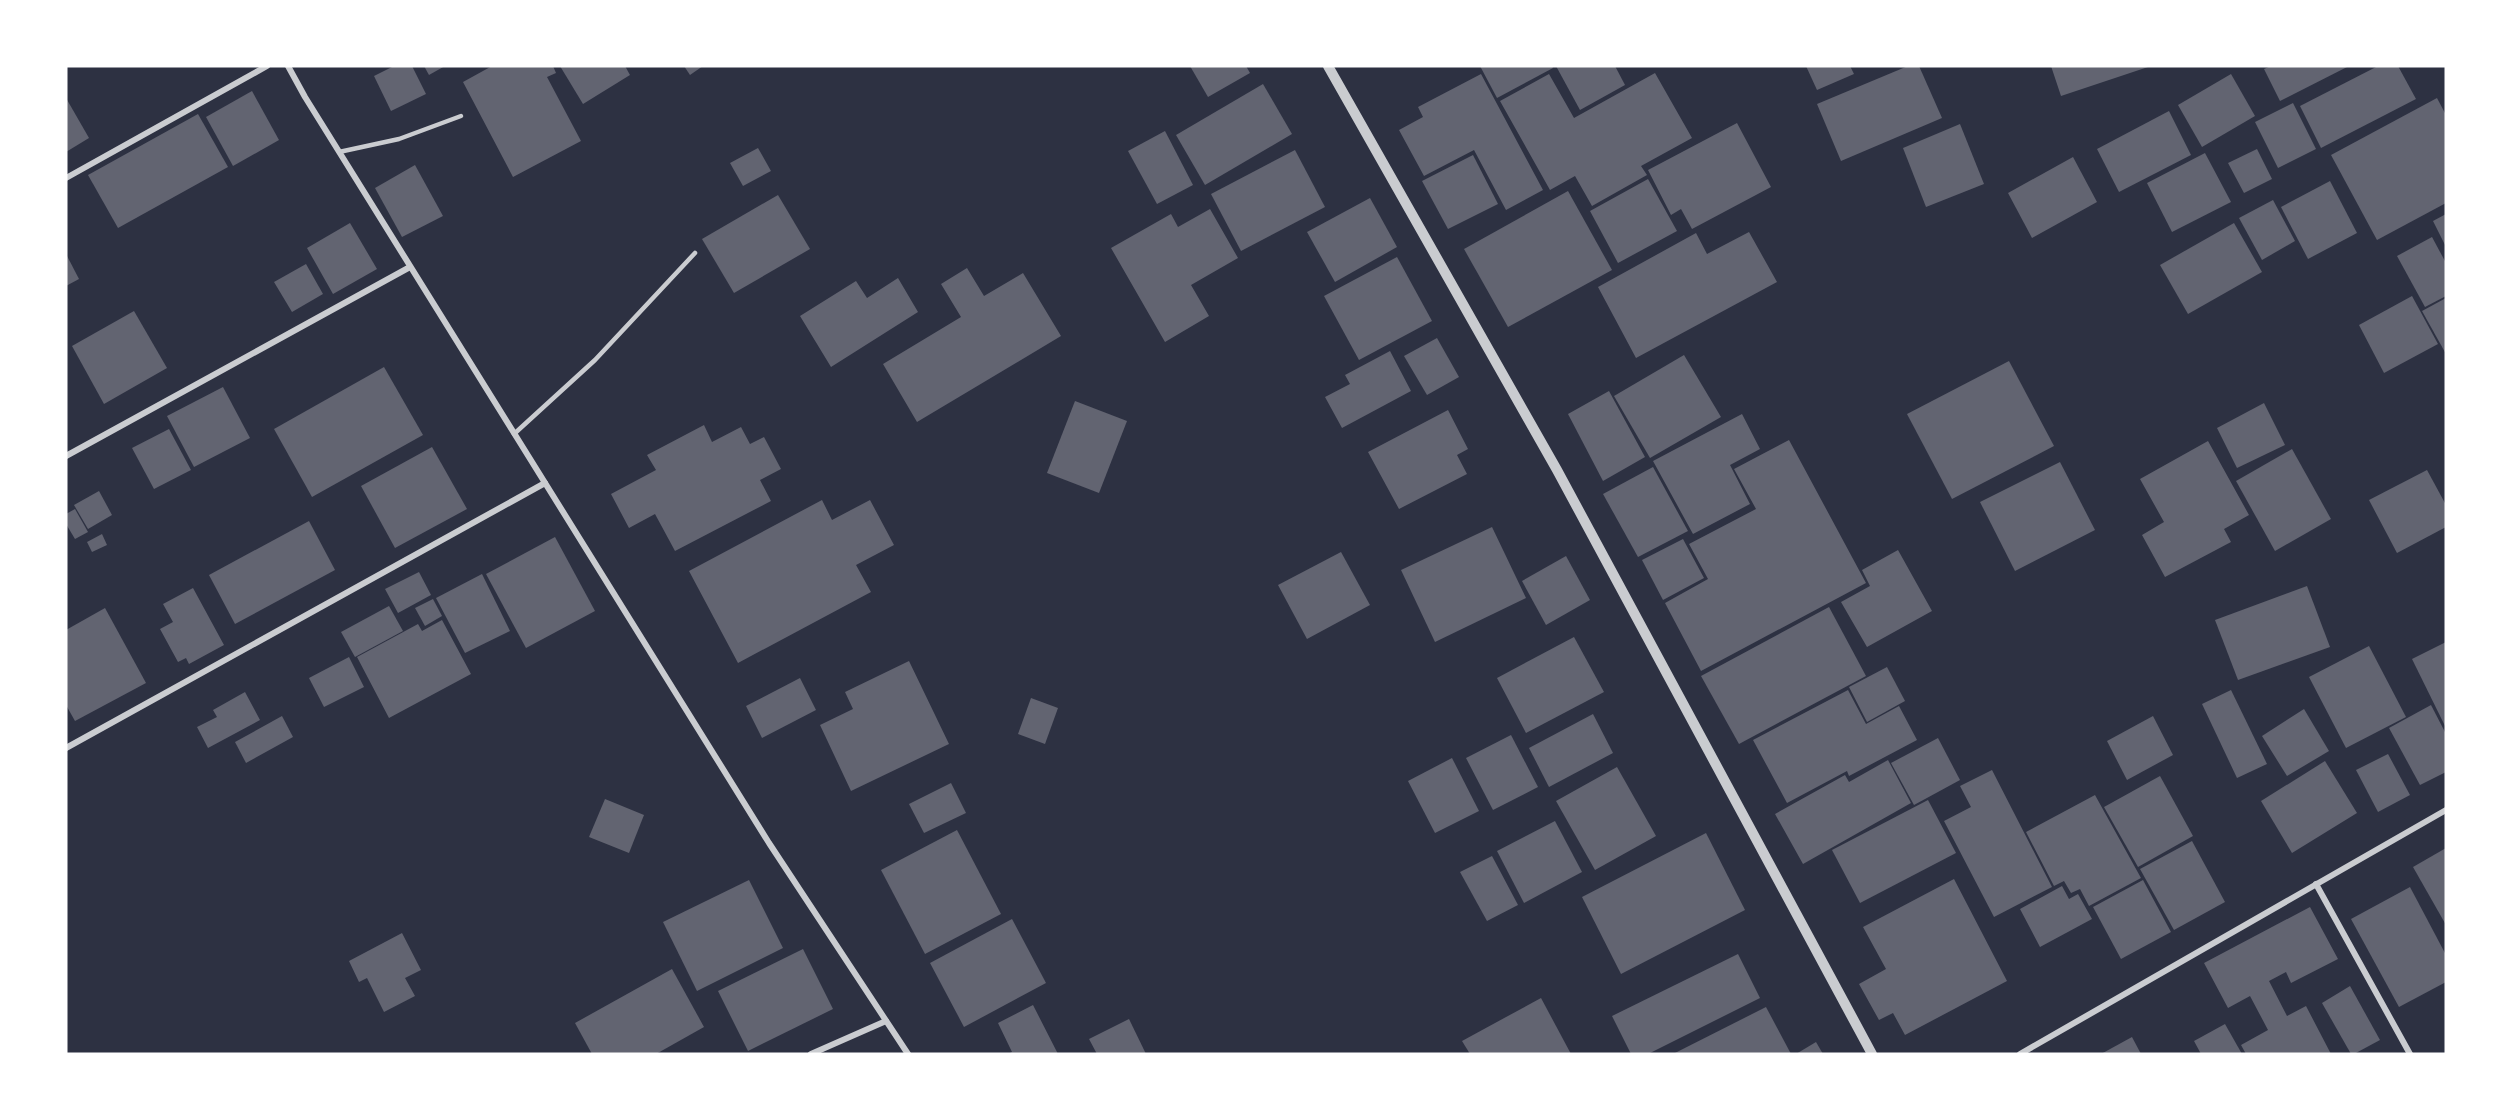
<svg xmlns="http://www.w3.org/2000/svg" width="2512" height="1120" viewBox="0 0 2512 1120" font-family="Manrope,sans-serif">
  <rect width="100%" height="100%" fill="#2d3142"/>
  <g fill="#626471">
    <polygon points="394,66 412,66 426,94 391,111 374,76"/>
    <polygon points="424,66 445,66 429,75"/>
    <polygon points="492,66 553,66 556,73 547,77 581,141 513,177 463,82"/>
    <polygon points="560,66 625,66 630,75 583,104"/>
    <polygon points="684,66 703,66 690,75"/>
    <polygon points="1190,66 1246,66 1250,73 1208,97"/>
    <polygon points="1480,66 1552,66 1553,68 1497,98"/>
    <polygon points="1556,66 1615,66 1625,85 1580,110"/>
    <polygon points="1806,66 1850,66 1854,74 1817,90"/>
    <polygon points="1908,66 1919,66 1942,118 1841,161 1817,104"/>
    <polygon points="2051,66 2151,66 2061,96"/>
    <polygon points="2271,66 2349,66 2280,101 2264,69"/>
    <polygon points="2378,66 2398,66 2416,99 2321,148 2300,106"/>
    <polygon points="1655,73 1692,138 1641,166 1647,175 1592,206 1575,176 1550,190 1500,101 1549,74 1574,118"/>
    <polygon points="1481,74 1543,190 1506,210 1474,150 1424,176 1399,130 1423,117 1418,107"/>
    <polygon points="2231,74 2255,116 2202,147 2178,105"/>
    <polygon points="1263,84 1292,134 1205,185 1176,135"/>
    <polygon points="252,91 279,140 233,166 206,117"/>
    <polygon points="66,98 89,138 66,152"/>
    <polygon points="2437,98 2446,115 2446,203 2377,240 2331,155"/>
    <polygon points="2293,103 2316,149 2278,168 2255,122"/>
    <polygon points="2169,111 2191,155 2119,192 2097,149"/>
    <polygon points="198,114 228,167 118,228 88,175"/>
    <polygon points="1737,123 1771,187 1692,229 1681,209 1671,215 1648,170"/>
    <polygon points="1960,124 1984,184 1926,207 1903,148"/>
    <polygon points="1165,131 1193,185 1157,204 1128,151"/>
    <polygon points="758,148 771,171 743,186 730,163"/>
    <polygon points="2257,149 2272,179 2244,193 2228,163"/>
    <polygon points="1295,150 1325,207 1241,251 1211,194"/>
    <polygon points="2205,153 2231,202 2172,232 2147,183"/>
    <polygon points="1473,155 1498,204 1448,229 1422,181"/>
    <polygon points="2073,157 2097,202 2032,238 2008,193"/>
    <polygon points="415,165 443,216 402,237 375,188"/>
    <polygon points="1648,179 1677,231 1618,263 1590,211"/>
    <polygon points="2330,181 2357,233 2308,259 2281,207"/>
    <polygon points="1568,191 1612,270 1508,327 1464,249"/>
    <polygon points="778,195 810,249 734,293 702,239"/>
    <polygon points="1370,198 1397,247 1335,282 1307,232"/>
    <polygon points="2273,200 2295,241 2262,260 2239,218"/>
    <polygon points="1210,209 1238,258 1191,285 1209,316 1165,342 1111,248 1171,214 1178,227"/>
    <polygon points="2446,214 2446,247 2433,221"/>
    <polygon points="350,223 377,269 333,294 307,248"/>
    <polygon points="2234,223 2262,272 2188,314 2160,265"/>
    <polygon points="1749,232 1777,282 1636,358 1598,287 1696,233 1707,254"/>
    <polygon points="2432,237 2446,263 2446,296 2425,307 2397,256"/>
    <polygon points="66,254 79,279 66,286"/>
    <polygon points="1397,257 1432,321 1359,360 1324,296"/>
    <polygon points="306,264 323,294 292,312 274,282"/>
    <polygon points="967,268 984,296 1023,273 1061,336 917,422 883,364 961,317 941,284"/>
    <polygon points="898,278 918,312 831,367 800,316 856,281 867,298"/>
    <polygon points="2412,296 2438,344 2384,373 2359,325"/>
    <polygon points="2446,298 2446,354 2422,311"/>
    <polygon points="134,311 167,368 104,404 72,346"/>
    <polygon points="1437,338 1459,377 1427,395 1404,356"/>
    <polygon points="1390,351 1411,391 1342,428 1325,397 1350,384 1345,375"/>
    <polygon points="1684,355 1721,417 1650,458 1614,396"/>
    <polygon points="2009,361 2054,446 1952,499 1907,414"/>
    <polygon points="384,367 423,435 312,497 274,429"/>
    <polygon points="223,387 250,438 194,467 167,416"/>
    <polygon points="1609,391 1645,457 1603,481 1568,414"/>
    <polygon points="1075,401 1127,421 1099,493 1047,473"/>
    <polygon points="2264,403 2285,445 2237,468 2217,428"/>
    <polygon points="1448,410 1468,449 1457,455 1467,474 1399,509 1368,452"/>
    <polygon points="1742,414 1760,449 1730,465 1750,504 1693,534 1653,461"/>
    <polygon points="704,425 712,442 741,427 750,444 764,437 781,469 760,480 771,501 675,551 655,514 629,528 611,494 656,470 647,455"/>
    <polygon points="169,429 191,470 154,489 132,448"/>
    <polygon points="1789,440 1866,583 1701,671 1665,603 1708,579 1689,544 1756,509 1734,469"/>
    <polygon points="2208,441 2249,515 2224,529 2231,542 2165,577 2142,535 2164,522 2140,479"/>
    <polygon points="432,447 467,509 395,548 361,486"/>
    <polygon points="2292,449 2331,519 2275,551 2236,481"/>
    <polygon points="2060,462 2095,530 2015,571 1980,502"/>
    <polygon points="1653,467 1688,531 1638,557 1603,494"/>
    <polygon points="2427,470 2446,505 2446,527 2397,553 2369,500"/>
    <polygon points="99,491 112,515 88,529 74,505"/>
    <polygon points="822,500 832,520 870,500 894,545 856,565 871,592 738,663 689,571"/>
    <polygon points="75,509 88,532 75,539 66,524 66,514"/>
    <polygon points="309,521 335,570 235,624 209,575"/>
    <polygon points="1492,527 1526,598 1435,642 1401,570"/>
    <polygon points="102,534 107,545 92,552 87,542"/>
    <polygon points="555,537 595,611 526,648 486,574"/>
    <polygon points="1683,539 1704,578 1663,600 1642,560"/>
    <polygon points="1898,550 1932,611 1867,647 1841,602 1870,586 1862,570"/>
    <polygon points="1341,552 1370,605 1307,639 1278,585"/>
    <polygon points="1566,556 1590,600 1546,625 1522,581"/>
    <polygon points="419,572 431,595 398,613 385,589"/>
    <polygon points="482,574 510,631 465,653 436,598"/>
    <polygon points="2307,586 2330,647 2238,680 2215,620"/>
    <polygon points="193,588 224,645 189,664 186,658 178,662 160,629 173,622 163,604"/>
    <polygon points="433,599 442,616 425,626 415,608"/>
    <polygon points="389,606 403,631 355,657 341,632"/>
    <polygon points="1829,607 1866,676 1739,744 1701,676"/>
    <polygon points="105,608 146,683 75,721 66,705 66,630"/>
    <polygon points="442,620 471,674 389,718 357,657 418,624 422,631"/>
    <polygon points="1574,637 1604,692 1526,733 1497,678"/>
    <polygon points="2446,642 2446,728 2412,659"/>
    <polygon points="2369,646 2406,717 2346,748 2309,677"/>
    <polygon points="349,657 364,687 324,707 309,678"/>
    <polygon points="909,661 949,744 851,791 820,725 853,709 845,692"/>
    <polygon points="1887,667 1905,701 1867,722 1849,687"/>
    <polygon points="800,678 816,710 762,738 746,706"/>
    <polygon points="1848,690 1866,724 1899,706 1917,740 1849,776 1847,771 1787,803 1753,740"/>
    <polygon points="2231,690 2267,764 2237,778 2202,704"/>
    <polygon points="245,692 260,720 208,748 197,727 217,717 213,710"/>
    <polygon points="1031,698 1058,708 1045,744 1018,734"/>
    <polygon points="2431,705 2446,734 2446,772 2420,785 2389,728"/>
    <polygon points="2304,709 2329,751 2287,776 2262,736"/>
    <polygon points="1593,714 1613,753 1549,787 1529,748"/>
    <polygon points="282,716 293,737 246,763 235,742"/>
    <polygon points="2153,716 2173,755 2127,780 2107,741"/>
    <polygon points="1511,735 1538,787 1493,810 1466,758"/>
    <polygon points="1938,738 1960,780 1914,805 1891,763"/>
    <polygon points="2388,754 2410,795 2378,812 2356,770"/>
    <polygon points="1452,758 1479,811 1435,833 1408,781"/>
    <polygon points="1888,760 1911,803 1803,864 1775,814 1845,775 1849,782"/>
    <polygon points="2325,761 2357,813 2292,853 2261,801"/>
    <polygon points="1617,767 1656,836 1595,870 1556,801"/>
    <polygon points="1992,770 2052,887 1994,917 1944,821 1971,807 1960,786"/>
    <polygon points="2160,776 2193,836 2138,867 2104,807"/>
    <polygon points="951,783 966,813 924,833 909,804"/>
    <polygon points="2095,795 2141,878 2089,906 2080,889 2071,893 2064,881 2054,886 2026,832"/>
    <polygon points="605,799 644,815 629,853 589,837"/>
    <polygon points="1928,800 1956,853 1860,903 1832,850"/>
    <polygon points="1555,821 1582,872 1524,903 1497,851"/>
    <polygon points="957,830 1001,914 925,954 881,870"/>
    <polygon points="1706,833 1745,910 1621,974 1582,897"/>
    <polygon points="2192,841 2225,902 2174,930 2140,869"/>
    <polygon points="2446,848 2446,925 2413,867"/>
    <polygon points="1492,856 1518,905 1487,921 1460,872"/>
    <polygon points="1954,879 2007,981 1905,1035 1893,1013 1879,1020 1859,984 1886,969 1863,927"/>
    <polygon points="749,880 783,948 697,991 663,922"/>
    <polygon points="2143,880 2171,932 2121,959 2093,907"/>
    <polygon points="2062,886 2069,899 2078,894 2092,919 2040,947 2020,909"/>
    <polygon points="2410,887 2446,955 2446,982 2399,1007 2351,919"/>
    <polygon points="2310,907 2338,959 2291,983 2286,972 2269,981 2287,1016 2306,1006 2331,1054 2246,1054 2241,1045 2268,1030 2250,996 2228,1008 2204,963"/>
    <polygon points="1012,919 1046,983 964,1027 930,963"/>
    <polygon points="402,933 421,970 405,978 415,996 384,1012 367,978 359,982 349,961"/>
    <polygon points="803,949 833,1009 748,1051 718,991"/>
    <polygon points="1738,954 1760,998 1648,1054 1631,1054 1612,1016"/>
    <polygon points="672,969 704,1027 656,1054 592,1054 575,1023"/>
    <polygon points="2350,986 2380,1040 2354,1054 2351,1054 2322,1003"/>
    <polygon points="1541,998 1571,1054 1470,1054 1462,1041"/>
    <polygon points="1033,1005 1058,1054 1008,1054 1012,1052 998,1023"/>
    <polygon points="1766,1007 1791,1054 1673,1054"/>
    <polygon points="1129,1019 1146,1054 1097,1054 1089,1039"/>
    <polygon points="2225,1024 2242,1054 2201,1054 2194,1041"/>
    <polygon points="2132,1037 2141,1054 2101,1054"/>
    <polygon points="1816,1042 1823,1054 1796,1054"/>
  </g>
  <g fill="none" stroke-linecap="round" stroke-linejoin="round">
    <g stroke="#caccd0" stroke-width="4.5">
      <polyline points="339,152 399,139 461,116"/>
      <polyline points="514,434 595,360 695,253"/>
    </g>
    <g stroke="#caccd0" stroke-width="6">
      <polyline points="288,66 305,97 769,843 908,1054"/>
      <polyline points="66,178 267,66"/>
      <polyline points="66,456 410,267"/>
      <polyline points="66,748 545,483"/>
      <polyline points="2316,884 2410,1054"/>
      <polyline points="811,1054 886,1021"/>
      <polyline points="2020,1054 2446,810"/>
    </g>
    <polyline stroke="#caccd0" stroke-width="10" points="1328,66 1557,470 1872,1054"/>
  </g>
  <rect width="2512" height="1120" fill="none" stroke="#ffffff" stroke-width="135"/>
</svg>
